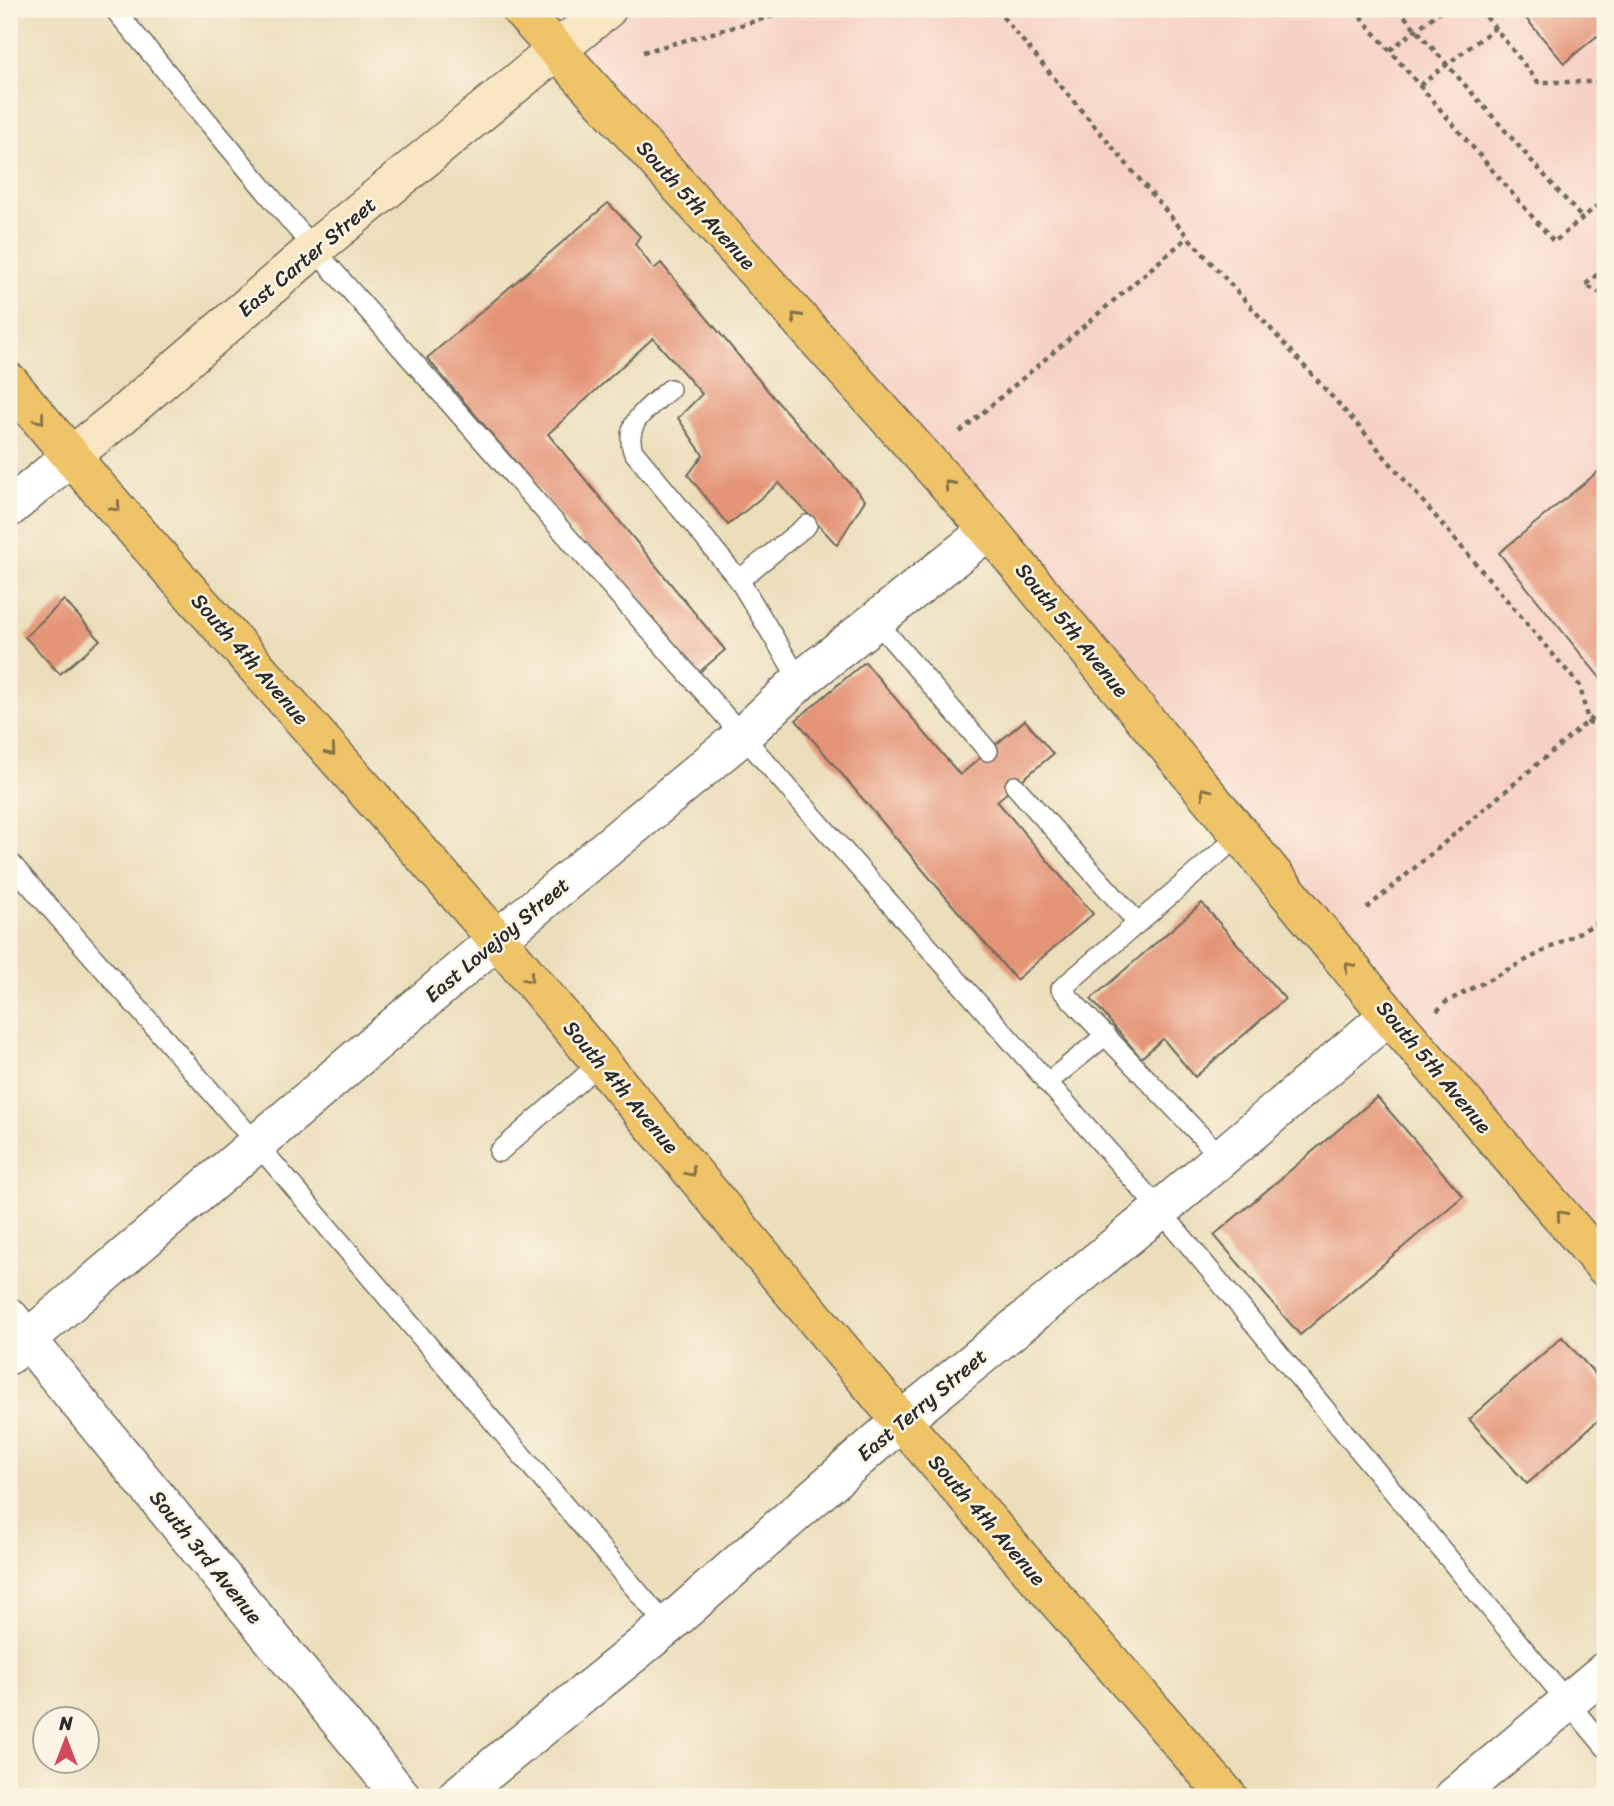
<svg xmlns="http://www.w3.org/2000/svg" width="1614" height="1806" viewBox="0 0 1614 1806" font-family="Sriracha,sans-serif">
  <rect width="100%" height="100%" fill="#fcf5e5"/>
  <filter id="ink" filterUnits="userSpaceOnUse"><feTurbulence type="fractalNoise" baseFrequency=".0143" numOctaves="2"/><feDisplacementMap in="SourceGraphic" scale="14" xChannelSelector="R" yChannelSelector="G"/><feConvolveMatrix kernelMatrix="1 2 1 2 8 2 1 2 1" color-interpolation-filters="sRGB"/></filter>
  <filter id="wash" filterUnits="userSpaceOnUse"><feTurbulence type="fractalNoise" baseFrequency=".00686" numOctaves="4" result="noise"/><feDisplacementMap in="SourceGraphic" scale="28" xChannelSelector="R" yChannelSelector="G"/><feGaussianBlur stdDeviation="1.57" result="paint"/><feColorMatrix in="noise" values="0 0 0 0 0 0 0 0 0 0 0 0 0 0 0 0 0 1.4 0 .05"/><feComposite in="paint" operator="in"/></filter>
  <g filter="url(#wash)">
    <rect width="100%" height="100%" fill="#ecdebb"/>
    <polygon fill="#f6d1c5" points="618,9 1605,9 1605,1267 557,52"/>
    <g id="blocks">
      <g fill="#e49477">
        <polygon points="1518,9 1605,9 1605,45 1597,36 1564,63"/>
        <polygon points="608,203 640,236 635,244 654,269 661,263 774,398 865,500 837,545 779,483 728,525 688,475 703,455 678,418 702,394 653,338 548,434 725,650 696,675 427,358"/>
        <polygon points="1605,466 1605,684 1499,553"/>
        <polygon points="64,600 100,640 60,674 25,637"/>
        <polygon points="865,662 960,775 1025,720 1053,754 997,801 1093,914 1016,980 796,720"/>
        <polygon points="1202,903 1285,999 1195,1077 1163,1039 1141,1058 1091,999"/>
        <polygon points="1377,1097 1463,1196 1300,1335 1214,1235"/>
        <polygon points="1562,1337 1605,1385 1605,1414 1527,1484 1469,1419"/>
      </g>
    </g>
  </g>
  <g filter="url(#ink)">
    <use href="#blocks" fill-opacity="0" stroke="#6f6a5d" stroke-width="2"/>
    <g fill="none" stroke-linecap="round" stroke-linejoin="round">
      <defs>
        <g id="lane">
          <polyline points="114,9 314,249 1160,1210 1605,1747"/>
          <path d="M 670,389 C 650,407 623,421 633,451 L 739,580 L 800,681"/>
          <polyline points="739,580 807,525"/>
          <polyline points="876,621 988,751"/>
          <polyline points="1015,786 1138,923"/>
          <polyline points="9,861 257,1144 667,1626"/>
          <polyline points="1047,1083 1106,1035"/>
          <polyline points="499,1152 600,1063"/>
          <polyline points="1221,1157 1061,989 1240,835"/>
        </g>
        <g id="street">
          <polyline points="9,508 71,456"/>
          <polyline points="9,1317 402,1797"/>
          <polyline points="9,1355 497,939 742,736 800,681 989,530"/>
          <polyline points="456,1797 667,1626 901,1421 1160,1210 1389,1015"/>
          <polyline points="1454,1797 1605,1671"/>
        </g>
        <polyline id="secondary" points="71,456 121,416 314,249 607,9"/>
        <g id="primary">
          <polyline points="520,9 989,530 1389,1015 1605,1267"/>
          <polyline points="9,382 92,481 497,939 901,1421 1228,1797"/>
        </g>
      </defs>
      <use href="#lane" stroke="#6f6a5d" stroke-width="22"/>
      <use href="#street" stroke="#6f6a5d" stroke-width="41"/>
      <use href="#secondary" stroke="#6f6a5d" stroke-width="41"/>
      <use href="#primary" stroke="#6f6a5d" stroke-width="41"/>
      <g stroke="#6f6a5d" stroke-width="4.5" stroke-dasharray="5 5" stroke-linecap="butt">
        <polyline points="996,9 1188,237 1362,430 1580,686 1588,722 1605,727"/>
        <polyline points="1354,9 1554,242 1605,199"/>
        <polyline points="1398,9 1582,218"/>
        <polyline points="1480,9 1538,82 1605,82"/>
        <polyline points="1390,50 1443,9"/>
        <polyline points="643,52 799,9"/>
        <polyline points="1420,85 1495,28"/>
        <polyline points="1605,268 1585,285 1605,295"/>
        <polyline points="960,432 1188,237"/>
        <polyline points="1367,908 1605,707"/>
        <polyline points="1437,1011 1446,1002 1605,919"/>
      </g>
      <use href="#lane" stroke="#fff" stroke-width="19"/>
      <use href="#street" stroke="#fff" stroke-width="38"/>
      <use href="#secondary" stroke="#f9e7c3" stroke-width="38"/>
      <use href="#primary" stroke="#efc469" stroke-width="38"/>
    </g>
    <defs><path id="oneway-chevron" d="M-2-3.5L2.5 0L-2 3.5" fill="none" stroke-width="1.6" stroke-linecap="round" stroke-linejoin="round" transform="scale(1.75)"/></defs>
    <g stroke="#837047">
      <use href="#oneway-chevron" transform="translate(796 317) rotate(-132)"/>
      <use href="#oneway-chevron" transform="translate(40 419) rotate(50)"/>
      <use href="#oneway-chevron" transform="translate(949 485) rotate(-132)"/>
      <use href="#oneway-chevron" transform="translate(116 507) rotate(49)"/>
      <use href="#oneway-chevron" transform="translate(331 751) rotate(49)"/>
      <use href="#oneway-chevron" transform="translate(1205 792) rotate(-129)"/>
      <use href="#oneway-chevron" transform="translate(1349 967) rotate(-130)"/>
      <use href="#oneway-chevron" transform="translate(529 978) rotate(50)"/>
      <use href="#oneway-chevron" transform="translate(691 1172) rotate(50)"/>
      <use href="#oneway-chevron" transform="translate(1561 1215) rotate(-131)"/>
    </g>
  </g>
  <g text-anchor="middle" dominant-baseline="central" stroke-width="5" stroke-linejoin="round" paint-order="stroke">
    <g font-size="21" fill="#2b2b2b" stroke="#fcf5e5">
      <text transform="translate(696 205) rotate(48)">South 5th Avenue</text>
      <text transform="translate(307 257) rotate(-40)">East Carter Street</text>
      <text transform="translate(1072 630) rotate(51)">South 5th Avenue</text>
      <text transform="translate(250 659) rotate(49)">South 4th Avenue</text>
      <text transform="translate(497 940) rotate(-40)">East Lovejoy Street</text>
      <text transform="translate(1434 1067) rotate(50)">South 5th Avenue</text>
      <text transform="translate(621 1087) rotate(50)">South 4th Avenue</text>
      <text transform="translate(922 1405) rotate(-40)">East Terry Street</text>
      <text transform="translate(987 1520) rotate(49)">South 4th Avenue</text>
      <text transform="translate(206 1557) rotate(51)">South 3rd Avenue</text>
    </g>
  </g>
  <rect width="1614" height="1806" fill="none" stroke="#fcf5e5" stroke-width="35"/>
  <g transform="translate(66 1740)"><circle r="33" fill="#fcf5e5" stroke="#a8a49b" stroke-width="2"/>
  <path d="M0-5L12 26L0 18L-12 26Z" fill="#d1495b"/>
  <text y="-10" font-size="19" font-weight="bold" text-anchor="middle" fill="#2b2b2b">N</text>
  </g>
</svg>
